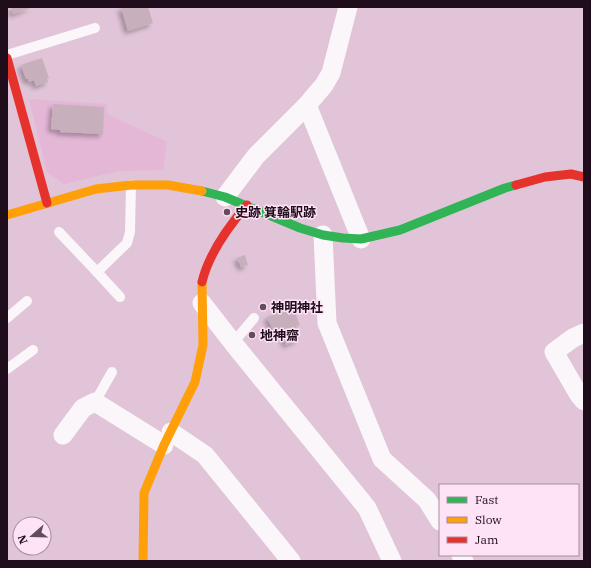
<svg xmlns="http://www.w3.org/2000/svg" width="591" height="568" viewBox="0 0 591 568" font-family="'IBM Plex Serif','Noto Sans JP',serif">
  <defs>
    <filter id="shadow"><feDropShadow dx="-3.5" dy="3.5" stdDeviation="2" flood-color="#0004"/></filter>
  </defs>
  <rect width="100%" height="100%" fill="#e1c4d8"/>
  <polygon fill="#e4b7d7" points="33,99 106,104 107,114 167,142 163,170 119,171 64,184 47,172 29,100"/>
  <g fill="#c8afbc" filter="url(#shadow)">
    <polygon points="11,7 33,7 13,14"/>
    <polygon points="121,7 148,7 153,23 128,31"/>
    <polygon points="42,58 49,78 47,79 48,82 36,86 34,80 29,82 28,79 26,79 21,65"/>
    <polygon points="53,104 104,107 103,134 60,132 60,130 51,129"/>
    <polygon points="245,255 248,265 241,267 237,258"/>
    <polygon points="292,306 300,325 294,327 299,339 286,345 282,333 275,335 267,317"/>
  </g>
  <g fill="none" stroke-linecap="round" stroke-linejoin="round">
    <g stroke="#faf6f9" stroke-width="10">
      <polyline points="7,55 95,28"/>
      <polyline points="59,232 97,272 127,243 130,232 131,185"/>
      <polyline points="97,272 120,297"/>
      <polyline points="7,318 27,301"/>
      <polyline points="233,343 254,318"/>
      <polyline points="7,369 33,350"/>
      <polyline points="95,402 112,372"/>
    </g>
    <g stroke="#faf6f9" stroke-width="19">
      <polyline points="307,105 361,239"/>
      <polyline points="225,197 256,156 307,105 324,85 331,73 348,7"/>
      <polyline points="323,235 327,323 382,459 427,500 440,521"/>
      <polyline points="202,303 233,343 367,508 392,561"/>
      <polyline points="584,333 573,338 554,352 579,395 584,401"/>
      <polyline points="171,432 205,455 291,561"/>
      <polyline points="63,435 83,408 95,402 164,445"/>
      <polyline points="461,555 464,561"/>
    </g>
    <polyline stroke="#30b455" stroke-width="9" points="202,191 225,197 300,228 323,235 343,238 361,239 400,230 505,188 516,185"/>
    <g stroke="#ff9f0a" stroke-width="9">
      <polyline points="7,215 96,189 131,185 168,185 202,191"/>
      <polyline points="143,561 144,493 164,445 195,382 203,345 202,282"/>
    </g>
    <g stroke="#e5322d" stroke-width="9">
      <polyline points="7,58 47,203"/>
      <polyline points="516,185 545,177 571,174 584,177"/>
      <path d="M 202,282 C 209,253 228,227 247,205"/>
    </g>
  </g>
  <g fill="#634d5d" stroke="#fee2f5" stroke-width="1.5">
    <circle cx="227" cy="212" r="4"/>
    <circle cx="263" cy="307" r="4"/>
    <circle cx="252" cy="335" r="4"/>
  </g>
  <g text-anchor="middle" dominant-baseline="central" stroke-width="3" stroke-linejoin="round" paint-order="stroke">
    <g font-size="13" font-weight="bold" fill="#1f0d1b" stroke="#fee2f5" text-anchor="start">
      <text x="235" y="212">史跡 箕輪駅跡</text>
      <text x="271" y="307">神明神社</text>
      <text x="260" y="335">地神齋</text>
    </g>
  </g>
  <rect width="591" height="568" fill="none" stroke="#1f0d1b" stroke-width="16"/>
  <rect x="439" y="484" width="140" height="72" fill="#fee2f5" stroke="#a58d9e"/>
  <rect x="447" y="497" width="20" height="6" fill="#30b455" stroke="#a58d9e"/>
  <text x="475" y="504" font-size="12" fill="#1f0d1b">Fast</text>
  <rect x="447" y="517" width="20" height="6" fill="#ff9f0a" stroke="#a58d9e"/>
  <text x="475" y="524" font-size="12" fill="#1f0d1b">Slow</text>
  <rect x="447" y="537" width="20" height="6" fill="#e5322d" stroke="#a58d9e"/>
  <text x="475" y="544" font-size="12" fill="#1f0d1b">Jam</text>
  <g transform="translate(32 536) rotate(250)"><circle r="19" fill="#fee2f5" stroke="#a58d9e"/>
  <path d="M0-3L7 15L0 10L-7 15Z" fill="#634d5d"/>
  <text y="-6" font-size="11" font-weight="bold" text-anchor="middle" fill="#1f0d1b">N</text>
  </g>
</svg>
